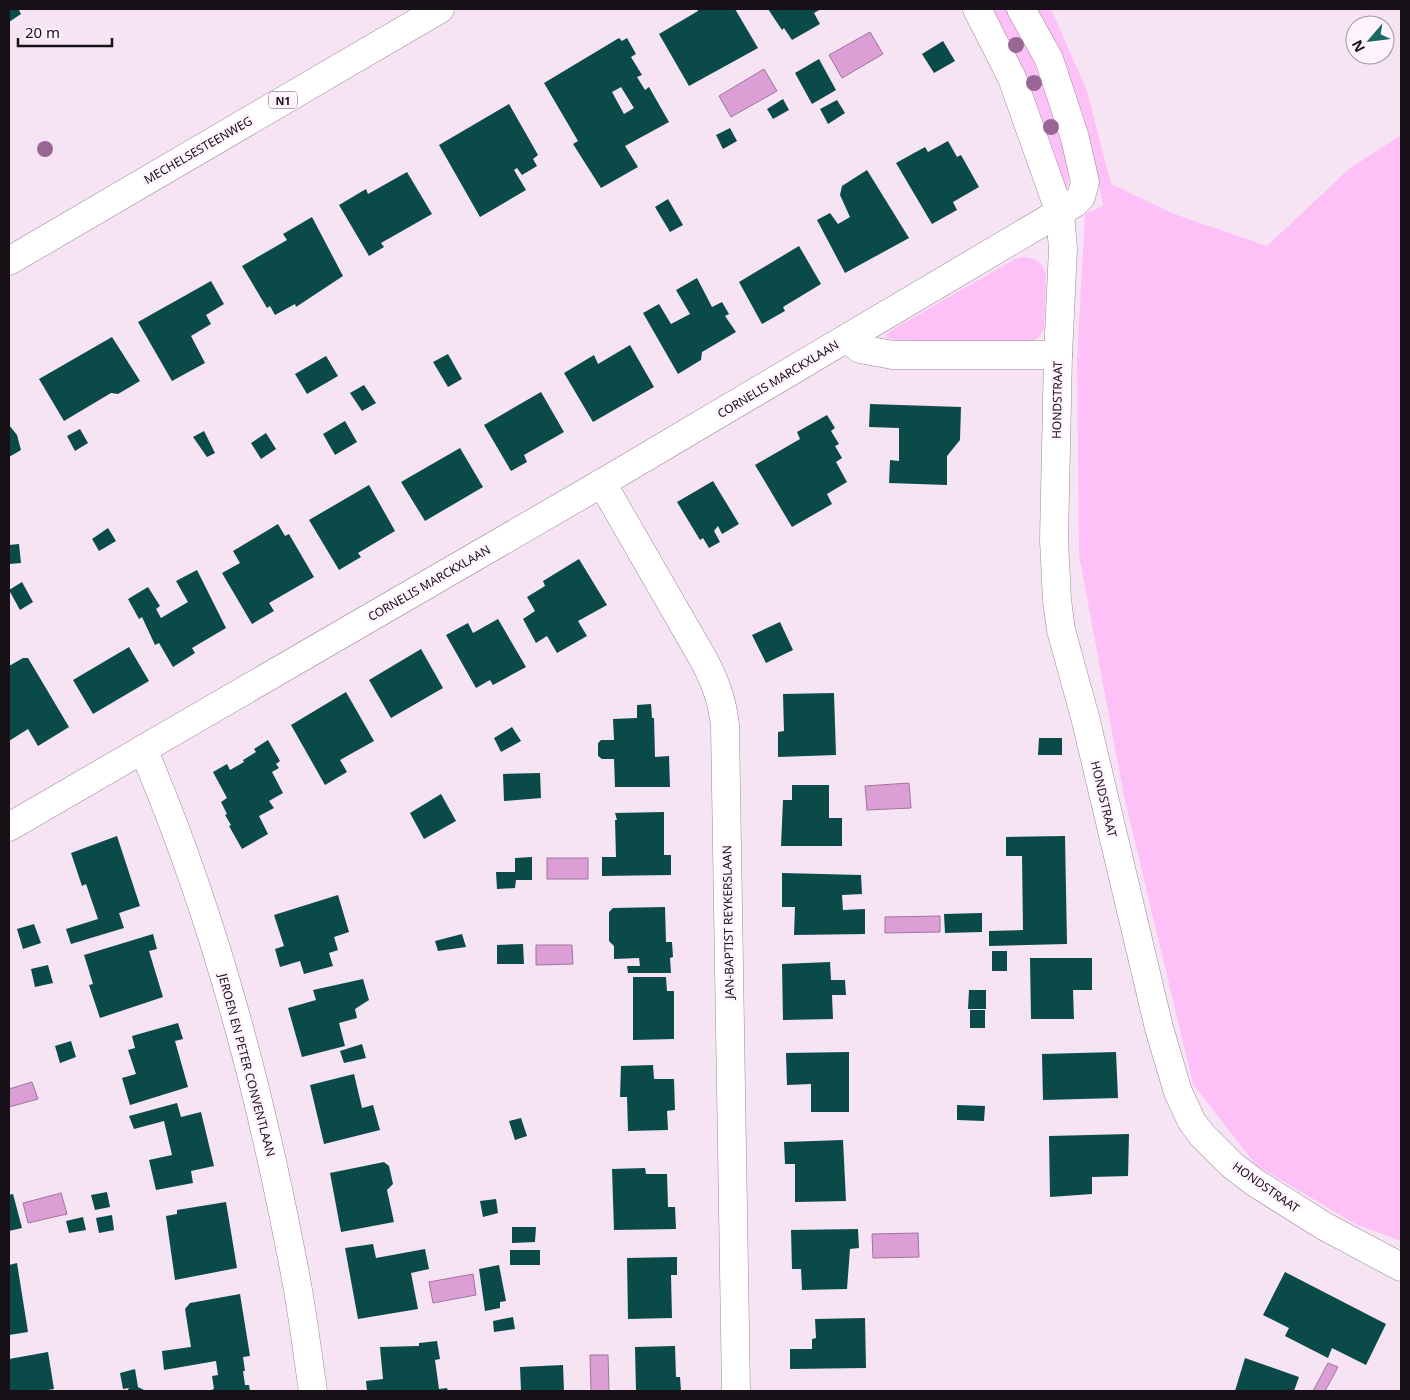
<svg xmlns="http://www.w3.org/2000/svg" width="1410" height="1400" viewBox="0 0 1410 1400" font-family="'Noto Sans',sans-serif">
  <rect width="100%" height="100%" fill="#f6e3f4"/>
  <g fill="#fdc1f7">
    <polygon points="991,9 1008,9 1025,40 1057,119 1069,170 1067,193 1053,160 1043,124 1027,80"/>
    <path d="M 1037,9 L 1051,9 L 1087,91 L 1111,184 L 1174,214 L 1267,246 L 1349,169 L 1401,135 L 1401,1241 L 1355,1224 L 1256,1165 L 1193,1084 L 1124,796 L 1079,555 L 1077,361 L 1085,214 L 1103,206 C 1092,138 1072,69 1037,9 Z"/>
    <path d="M 1022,257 C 1034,257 1043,262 1046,275 L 1044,328 C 1040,338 1033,342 1023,344 L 897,340 L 887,338 L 887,335 L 890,331 L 1015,259 Z"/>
  </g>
  <g fill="#db9fd5" stroke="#a0749c">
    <polygon points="870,32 883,54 842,78 829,55"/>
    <polygon points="764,69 777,91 731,117 719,96"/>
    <polygon points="909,783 911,808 867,810 865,786"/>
    <rect x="547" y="858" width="41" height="21"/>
    <polygon points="940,916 940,932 885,933 885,917"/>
    <polygon points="572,945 573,964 536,965 536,945"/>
    <polygon points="32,1082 38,1099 9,1107 9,1089"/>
    <polygon points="61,1193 67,1214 28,1223 23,1203"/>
    <polygon points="918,1233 919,1257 873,1258 872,1234"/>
    <polygon points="473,1274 476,1295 433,1303 429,1282"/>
    <polygon points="590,1355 608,1355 609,1391 591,1391"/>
    <polygon points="1328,1363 1338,1367 1325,1391 1313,1391"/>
  </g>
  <g fill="#0a4b4a" fill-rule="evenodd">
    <polygon points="9,9 22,9 19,10 21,14 9,22"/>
    <polygon points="697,9 735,9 758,48 689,86 659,34 698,11"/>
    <polygon points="768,9 821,9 814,13 820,24 792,40 784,28 782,30"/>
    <path d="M 619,38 L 622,41 L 627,38 L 636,54 L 631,57 L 642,75 L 637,77 L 645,90 L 649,87 L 669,122 L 625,146 L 638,167 L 601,188 L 573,144 L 578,141 L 544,83 ZM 621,87 L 634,108 L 624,114 L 612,92 Z"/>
    <polygon points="943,41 955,61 934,73 922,54"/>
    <polygon points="819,59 836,90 812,104 795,73"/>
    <polygon points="783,99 789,110 773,119 767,109"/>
    <polygon points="837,100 845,113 828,124 820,109"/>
    <polygon points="509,104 538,155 533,159 537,166 522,175 517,168 514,170 526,190 480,217 439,145"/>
    <polygon points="730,128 737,141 723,149 716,135"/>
    <polygon points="948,141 957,157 961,155 979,187 953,202 957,210 932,224 896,163 925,147 928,152"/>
    <polygon points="867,170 909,238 845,273 817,220 830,213 838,224 850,217 840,195 842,186"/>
    <polygon points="407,172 432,214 381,243 384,247 369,256 339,205 366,189 368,194"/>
    <polygon points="668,199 683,225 670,232 655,207"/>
    <polygon points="312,217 343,276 296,307 295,304 275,315 270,306 267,308 242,266 287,240 283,234"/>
    <polygon points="799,246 821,284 783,307 785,311 762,324 739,282"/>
    <polygon points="697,278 712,307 722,302 729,314 725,316 736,332 702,352 701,360 678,374 643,313 659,304 671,324 690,314 676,290"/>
    <polygon points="211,281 224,304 206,315 211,324 191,336 205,363 172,381 138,322"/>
    <polygon points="112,337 140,381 118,394 111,393 64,421 39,379"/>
    <polygon points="630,345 654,387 593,422 564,373 594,355 598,364"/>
    <polygon points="448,354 462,379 448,387 433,362"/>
    <polygon points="326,356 338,376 307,394 295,374"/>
    <polygon points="364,385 376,403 362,411 350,393"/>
    <polygon points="541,392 564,432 524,455 527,462 511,471 484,425"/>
    <polygon points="870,404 961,407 960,440 947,456 947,485 889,483 890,460 899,461 899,428 869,427"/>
    <polygon points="827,415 835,428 831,431 839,444 835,446 842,458 836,462 847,482 827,494 832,504 792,527 755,465 800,439 797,432"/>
    <polygon points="345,421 357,442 335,455 323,434"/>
    <polygon points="9,425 17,435 21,450 9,457"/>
    <polygon points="80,429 88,443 75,451 67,436"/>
    <polygon points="204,431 215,453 207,457 193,437"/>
    <polygon points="266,433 276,449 261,459 251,443"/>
    <polygon points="460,448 483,487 425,521 401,482"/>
    <polygon points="713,481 739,524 722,534 718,526 714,531 720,542 709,548 703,538 700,540 677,502"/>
    <polygon points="369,485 395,531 358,553 361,557 339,570 309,520"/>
    <polygon points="278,524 285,536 289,534 314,577 269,603 274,611 252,624 222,573 240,563 233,551"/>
    <polygon points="108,528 116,541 99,551 92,539"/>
    <polygon points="19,544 21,563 9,564 9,545"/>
    <polygon points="579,559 607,605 578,621 587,636 557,653 547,636 536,643 523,619 535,611 527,597 545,586 543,581"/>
    <polygon points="197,570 226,628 192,648 195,653 173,667 159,643 155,645 142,617 139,619 128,599 148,587 160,606 156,609 161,618 188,602 176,581"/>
    <polygon points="22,582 33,602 20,610 9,590"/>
    <polygon points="498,619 526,667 493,685 490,680 476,688 446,635 468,623 473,633"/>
    <polygon points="780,622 793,650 766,663 752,635"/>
    <polygon points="129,647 149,681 93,714 73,680"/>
    <polygon points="421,649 443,688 391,718 369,680"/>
    <polygon points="23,658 28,658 69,727 38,746 28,729 9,741 9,666"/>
    <polygon points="346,692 374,741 340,760 347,772 325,785 291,725"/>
    <polygon points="834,693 836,755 778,757 778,732 784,731 783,694"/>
    <polygon points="651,704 652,718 654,718 655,757 669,756 670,787 615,787 614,759 602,759 598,756 598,743 601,740 614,740 613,719 637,718 637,705"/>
    <polygon points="512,727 521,741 501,752 494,738"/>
    <polygon points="1039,738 1062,738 1062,755 1038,755"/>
    <polygon points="268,740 280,761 276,764 279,768 272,772 283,793 269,801 274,808 259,816 268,834 242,849 229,826 231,825 225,815 227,814 221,802 227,798 213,772 227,764 230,770 244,762 243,760 256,752 254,749"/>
    <polygon points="540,773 541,798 504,801 503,774"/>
    <polygon points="792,785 829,785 829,818 842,818 842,846 781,846 783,800 792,800"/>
    <polygon points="441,794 456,821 424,839 410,813"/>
    <polygon points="664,812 664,855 671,855 671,875 602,876 602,857 616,857 615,820 617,820 615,813"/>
    <polygon points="117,836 140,906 119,913 124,928 71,944 66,929 98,919 86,884 82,886 71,853"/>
    <polygon points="1065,836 1067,944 989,946 989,931 1023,930 1022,856 1006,856 1006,837"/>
    <polygon points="532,857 532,880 516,880 515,888 497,889 496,872 515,872 515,858"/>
    <polygon points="782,873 861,875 862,894 842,895 843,910 865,909 865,934 794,935 795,907 782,907"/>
    <polygon points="338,895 349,932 334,937 338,950 329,953 333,966 304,974 300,961 280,967 275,949 284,946 274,915"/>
    <polygon points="665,907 666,942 672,942 673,957 670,958 671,973 628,973 627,966 640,966 639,958 614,959 614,946 609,941 609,912 613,908"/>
    <polygon points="982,913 982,932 945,933 944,914"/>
    <polygon points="34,924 41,943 23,949 17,929"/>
    <polygon points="153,934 157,949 149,951 163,997 100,1018 89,985 93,984 84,955"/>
    <polygon points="462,934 466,947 438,951 435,941"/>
    <polygon points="523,944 524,964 497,964 497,945"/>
    <rect x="992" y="951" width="15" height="20"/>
    <polygon points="1030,958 1092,958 1092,990 1073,990 1074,1019 1031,1019"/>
    <polygon points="830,962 831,980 845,980 846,995 832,995 833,1019 783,1020 782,964"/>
    <polygon points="48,965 53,983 35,987 31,969"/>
    <polygon points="633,977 666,977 667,991 674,991 674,1039 633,1040"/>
    <polygon points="363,979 369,1000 355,1009 357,1018 339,1023 345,1046 302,1057 288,1008 316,1000 313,990"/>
    <polygon points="969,990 986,990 986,1009 968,1009"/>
    <rect x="970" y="1010" width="15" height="18"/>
    <polygon points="178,1023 183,1039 175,1041 188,1087 130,1105 122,1078 136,1074 128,1050 135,1048 132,1036"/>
    <polygon points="71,1041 76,1057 60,1063 55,1046"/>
    <polygon points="362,1044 366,1058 344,1063 340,1051"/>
    <polygon points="849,1052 849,1112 811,1112 811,1084 787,1085 786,1053"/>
    <polygon points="1116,1052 1118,1098 1043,1100 1042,1054"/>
    <polygon points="653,1065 654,1079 674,1079 675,1110 667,1111 668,1130 628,1131 627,1097 620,1097 621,1066"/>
    <polygon points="354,1074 362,1108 373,1105 380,1130 324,1144 310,1085"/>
    <polygon points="177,1103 181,1117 201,1112 214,1166 191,1171 193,1183 156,1190 149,1160 172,1155 164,1121 134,1129 129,1116"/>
    <polygon points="957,1105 985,1106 984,1121 957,1120"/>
    <polygon points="521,1118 527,1136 515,1140 509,1121"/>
    <polygon points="1129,1134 1128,1176 1092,1177 1092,1194 1050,1197 1049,1136"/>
    <polygon points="843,1140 846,1201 795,1202 795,1164 785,1164 784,1142"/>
    <polygon points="384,1162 389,1166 393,1184 387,1190 394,1222 341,1232 330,1173"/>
    <polygon points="645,1168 646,1174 667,1174 668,1207 675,1207 676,1229 614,1230 612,1169"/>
    <polygon points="107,1192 110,1207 95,1210 91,1195"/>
    <polygon points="13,1194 22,1228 9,1231 9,1195"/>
    <polygon points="496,1199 498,1213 483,1217 480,1201"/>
    <polygon points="226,1202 237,1268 175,1280 166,1216 177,1214 177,1210"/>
    <polygon points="112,1215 114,1230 99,1233 96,1218"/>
    <polygon points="83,1217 86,1230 69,1233 66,1221"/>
    <polygon points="512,1227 536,1227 535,1242 512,1243"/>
    <polygon points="858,1229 859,1248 850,1249 847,1289 802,1290 801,1269 792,1269 791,1230"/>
    <polygon points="373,1244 376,1258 425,1249 429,1269 411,1273 418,1309 358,1319 345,1248"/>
    <rect x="510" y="1250" width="30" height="15"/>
    <polygon points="677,1257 677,1275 671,1275 672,1318 628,1319 627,1258"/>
    <polygon points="17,1263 28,1332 9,1335 9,1265"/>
    <polygon points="499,1265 506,1301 500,1302 500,1308 485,1311 479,1269"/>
    <polygon points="1285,1272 1386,1324 1366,1365 1332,1348 1328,1358 1285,1336 1289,1328 1263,1315"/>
    <polygon points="240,1294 250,1356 243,1357 245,1371 243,1371 245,1385 249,1385 250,1391 208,1391 214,1389 212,1376 218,1375 216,1361 164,1370 162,1351 191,1347 185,1309 190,1303"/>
    <polygon points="513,1317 515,1329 494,1332 493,1321"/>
    <polygon points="865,1318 866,1368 790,1369 790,1349 812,1349 812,1339 816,1338 815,1319"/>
    <polygon points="437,1341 440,1359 435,1360 439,1389 447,1388 448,1391 367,1391 366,1381 383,1379 380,1347 419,1346 419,1343"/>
    <polygon points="675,1346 676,1377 680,1377 681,1391 636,1391 635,1347"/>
    <polygon points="48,1352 54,1389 42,1391 9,1391 9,1359"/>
    <polygon points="1245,1358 1299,1377 1294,1391 1235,1391"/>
    <polygon points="563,1365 564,1391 521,1391 520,1367"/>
    <polygon points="135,1369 138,1387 146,1391 127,1391 129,1388 123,1389 120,1373"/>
  </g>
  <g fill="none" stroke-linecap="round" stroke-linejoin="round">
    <defs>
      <g id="street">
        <polyline points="977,9 1012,78 1060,213 1063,249 1058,355 1054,540 1057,600 1061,630 1085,717 1159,1028 1178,1092 1192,1122 1202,1135 1232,1165 1254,1182 1324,1226 1401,1267"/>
        <polyline points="847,338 860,349 893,355 1058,355"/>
        <path d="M 602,483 L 705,662 C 716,684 722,700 725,725 L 736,1391"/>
        <path d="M 143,749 C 217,922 264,1105 298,1290 C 304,1324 308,1358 313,1391"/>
        <polyline points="9,827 602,483 1075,203 1081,197 1085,182 1075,138 1049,59 1021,9"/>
      </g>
      <polyline id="primary" points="9,261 440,9"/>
    </defs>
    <use href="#street" stroke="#9a8898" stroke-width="29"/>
    <use href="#primary" stroke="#9a8898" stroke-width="29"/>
    <use href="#street" stroke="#fff" stroke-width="28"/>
    <use href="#primary" stroke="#fff" stroke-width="28"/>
  </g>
  <g fill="#986796">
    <circle cx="1016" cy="45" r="8"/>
    <circle cx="1034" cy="83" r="8"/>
    <circle cx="1051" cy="127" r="8"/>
    <circle cx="45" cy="149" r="8"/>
  </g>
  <g text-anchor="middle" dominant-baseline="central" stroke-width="5" stroke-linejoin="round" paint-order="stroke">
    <rect fill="#fff3fd" stroke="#5d545b" stroke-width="1" x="269" y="91.5" width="28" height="17" rx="4"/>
    <g font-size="11" font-weight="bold" fill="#171016">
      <text x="283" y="100">N1</text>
    </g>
    <g font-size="12" fill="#171016" stroke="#fff3fd">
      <text transform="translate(198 150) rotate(-30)">MECHELSESTEENWEG</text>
      <text transform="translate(778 379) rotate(-31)">CORNELIS MARCKXLAAN</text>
      <text transform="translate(1057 400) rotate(-89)">HONDSTRAAT</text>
      <text transform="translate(429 583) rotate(-30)">CORNELIS MARCKXLAAN</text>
      <text transform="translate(1104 799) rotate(77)">HONDSTRAAT</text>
      <text transform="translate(728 922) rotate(-91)">JAN-BAPTIST REYKERSLAAN</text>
      <text transform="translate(247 1065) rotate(75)">JEROEN EN PETER CONVENTLAAN</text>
      <text transform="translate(1266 1187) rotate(35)">HONDSTRAAT</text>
    </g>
  </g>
  <rect width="1410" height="1400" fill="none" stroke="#171016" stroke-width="20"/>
  <g transform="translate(1370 40) rotate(242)"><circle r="24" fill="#fff3fd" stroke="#a298a1"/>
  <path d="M0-4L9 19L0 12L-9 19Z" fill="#1a6866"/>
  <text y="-8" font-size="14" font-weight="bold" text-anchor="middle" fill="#171016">N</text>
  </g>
  <path d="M18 38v8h94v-8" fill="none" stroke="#171016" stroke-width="2.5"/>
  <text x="25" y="38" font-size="15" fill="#171016" stroke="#fff3fd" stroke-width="4" paint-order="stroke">20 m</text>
</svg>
